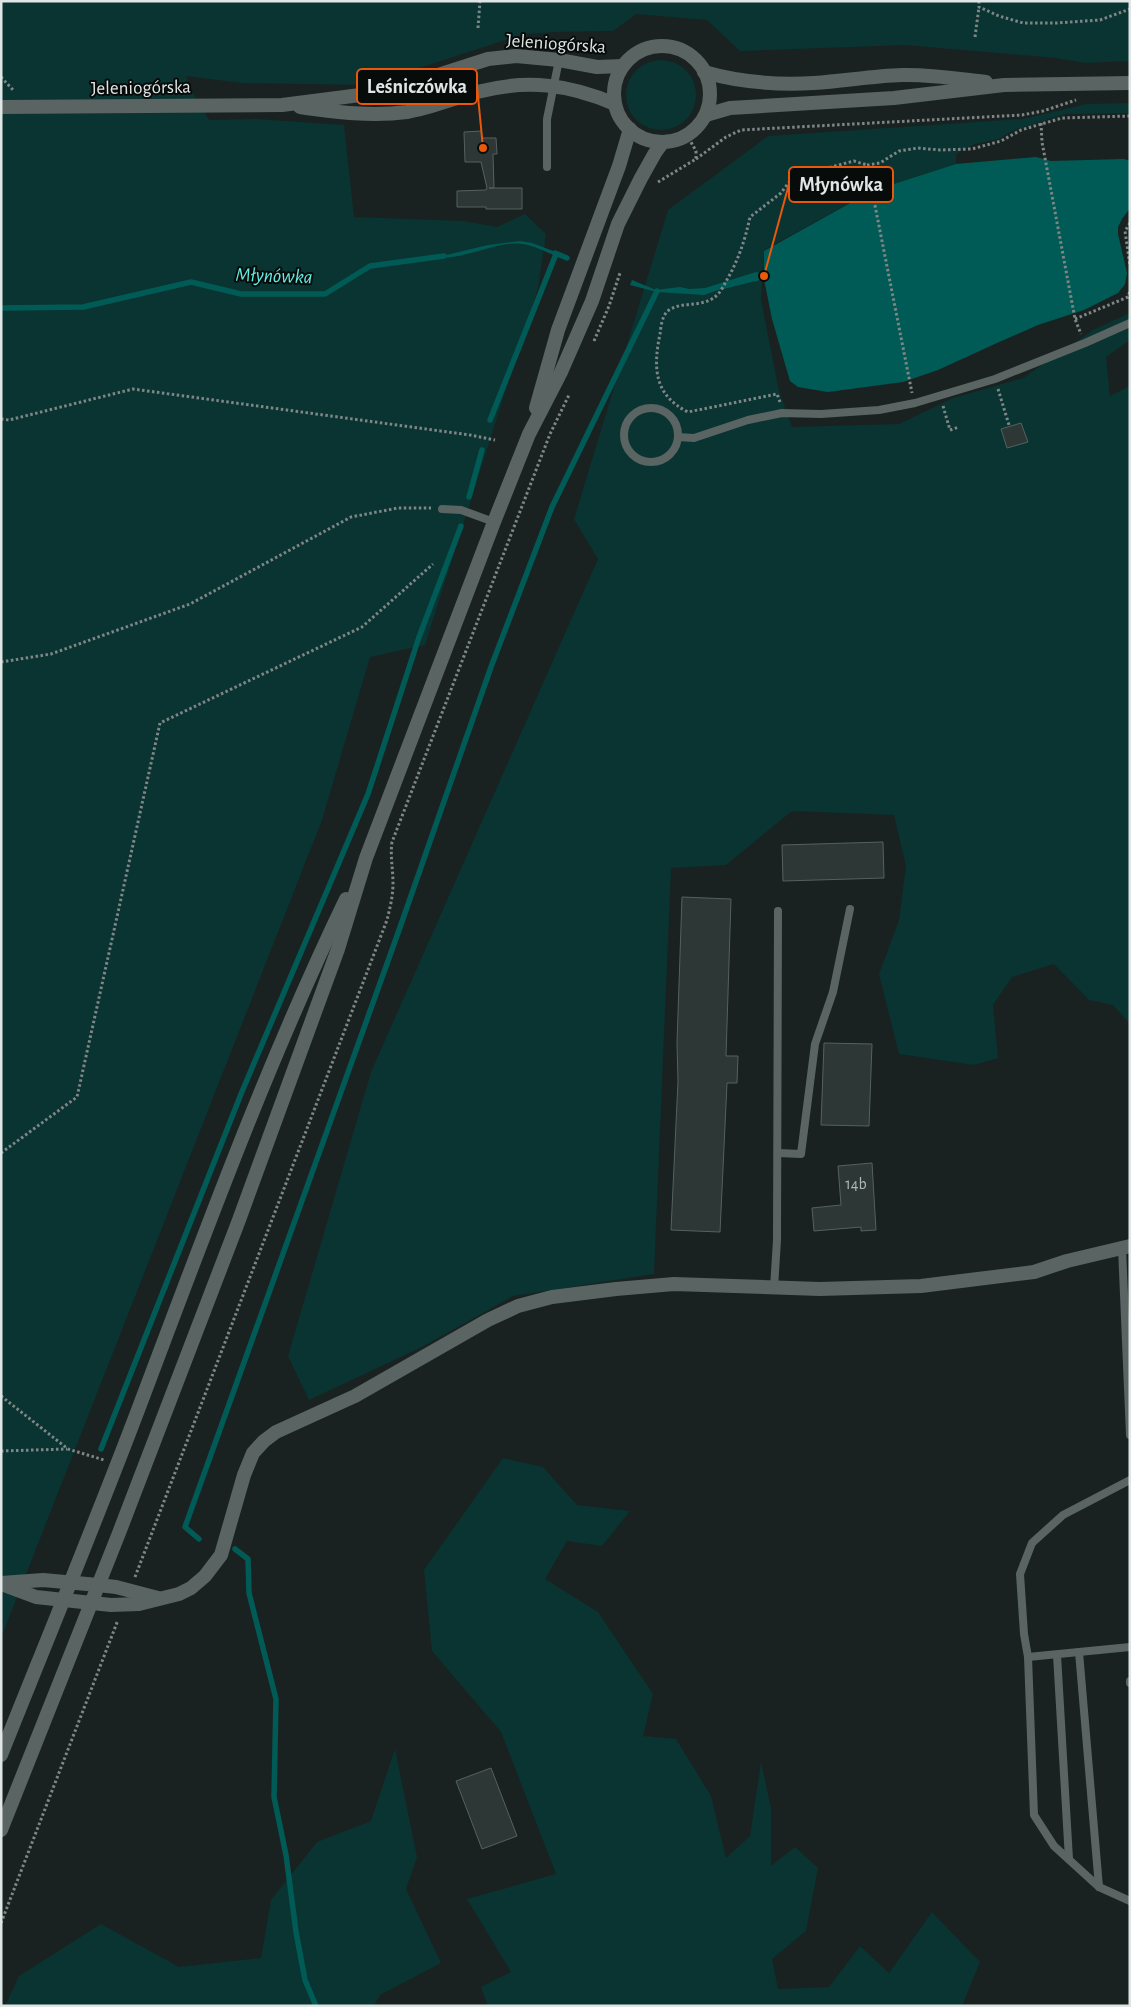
<svg xmlns="http://www.w3.org/2000/svg" width="1131" height="2007" viewBox="0 0 1131 2007" font-family="'Alegreya Sans',sans-serif">
  <rect width="100%" height="100%" fill="#192221"/>
  <g fill="#093431">
    <polygon points="1,1 1130,1 1130,61 1085,63 1056,58 905,45 740,51 707,20 636,14 613,31 556,32 524,34 367,85 242,83 186,76 191,90 209,120 255,119 344,125 354,217 463,221 497,227 525,214 546,234 538,288 425,645 370,657 322,820 1,1638"/>
    <circle cx="661" cy="95" r="35"/>
    <polygon points="1130,103 1130,113 1065,114 1012,131 999,139 975,144 956,154 956,164 872,191 764,250 761,300 779,391 792,427 899,424 953,398 1023,378 1093,330 1130,313 1130,340 1106,357 1110,396 1130,386 1130,1024 1113,1005 1089,1000 1054,964 1012,977 993,1005 998,1058 974,1065 899,1054 879,974 899,920 906,866 894,815 792,811 726,865 671,868 654,1274 513,1296 422,1347 309,1400 288,1356 371,1072 598,559 574,519 668,210 768,136 1023,119 1086,104"/>
    <polygon points="503,1458 543,1467 577,1505 630,1511 602,1546 567,1541 545,1579 598,1612 653,1694 643,1736 676,1739 711,1796 726,1858 750,1836 761,1762 771,1808 771,1866 795,1847 818,1868 806,1931 772,1959 778,1989 829,1987 860,1946 889,1973 932,1912 980,1962 962,2006 488,2006 481,1987 511,1972 467,1899 556,1874 501,1732 432,1651 424,1570"/>
    <polygon points="395,1749 417,1857 406,1889 441,1963 380,1995 374,2006 5,2006 19,1976 101,1924 179,1967 261,1958 271,1900 317,1842 371,1821"/>
  </g>
  <g fill="#005b56">
    <polygon points="1036,157 1051,161 1124,159 1130,161 1130,208 1122,219 1118,227 1118,234 1127,273 1125,284 1118,293 1084,310 1038,325 997,343 938,370 903,382 828,392 798,387 790,381 772,319 764,279 715,291 704,295 657,292 630,285 632,280 656,290 680,287 689,289 705,288 756,272 764,274 764,251 872,191 956,164"/>
    <path d="M 520,241 L 532,243 L 561,254 L 559,257 C 547,253 534,245 522,244 C 499,240 461,261 438,257 L 488,245 Z"/>
  </g>
  <g fill="none" stroke-linecap="round" stroke-linejoin="round">
    <g stroke="#005b56" stroke-width="5.5">
      <polyline points="555,253 567,258"/>
      <polyline points="1,308 83,307 191,282 241,294 325,294 370,266 444,256"/>
      <polyline points="490,420 556,254"/>
      <polyline points="469,497 482,450"/>
      <polyline points="101,1449 241,1094 368,794 419,637 461,526"/>
      <polyline points="199,1539 185,1527 398,933 491,667 552,507 657,291"/>
      <polyline points="235,1549 248,1559 249,1593 276,1699 274,1797 286,1855 296,1932 305,1980 316,2006"/>
    </g>
  </g>
  <g fill="#2d3736" stroke="#56615f">
    <polygon points="481,131 482,138 496,138 497,154 493,154 494,188 489,188 522,188 522,209 486,209 486,207 457,207 457,191 486,190 487,188 481,162 465,162 464,132"/>
    <polygon points="1021,423 1028,442 1007,448 1001,429"/>
    <polygon points="883,842 884,878 783,881 782,845"/>
    <polygon points="682,897 731,899 726,1056 738,1056 737,1083 727,1083 720,1232 671,1230 678,1081 677,1043"/>
    <polygon points="824,1043 872,1044 869,1126 821,1125"/>
    <polygon points="872,1163 876,1230 861,1231 861,1227 814,1231 812,1208 841,1205 838,1166"/>
    <polygon points="491,1768 517,1836 482,1849 456,1781"/>
  </g>
  <g fill="none" stroke-linecap="round" stroke-linejoin="round">
    <g stroke="#7f8685" stroke-width="3" stroke-dasharray="2.5 2.5" stroke-linecap="butt">
      <polyline points="979,1 979,7 999,16 1023,23 1056,23 1100,20 1130,9"/>
      <polyline points="478,28 480,1"/>
      <polyline points="975,37 979,7"/>
      <polyline points="1,77 14,91"/>
      <polyline points="1041,123 1042,142 1075,319 1081,334"/>
      <polyline points="696,159 726,137 741,130 1022,115 1043,111 1076,100"/>
      <polyline points="867,165 880,163 899,151 918,148 940,150 972,149 1001,141 1021,130 1062,118 1130,116"/>
      <polyline points="658,182 696,159 696,151 687,135"/>
      <polyline points="1130,223 1125,231 1130,266"/>
      <polyline points="1075,319 1128,297 1130,291"/>
      <polyline points="594,341 609,306 620,273"/>
      <polyline points="998,389 1009,425"/>
      <path d="M 780,402 L 777,394 L 688,412 C 654,395 653,368 660,334 C 661,326 662,315 669,310 C 685,300 704,309 718,294 C 722,290 725,283 728,278 C 739,258 745,240 750,217 L 781,193 L 793,177 L 854,161 L 867,165 L 912,393"/>
      <polyline points="943,406 950,430 959,427"/>
      <polyline points="1,419 9,420 133,389 470,435 495,440"/>
      <polyline points="1,662 51,654 190,604 351,517 398,508 431,508"/>
      <polyline points="1,1153 77,1097 160,723 362,627 433,564"/>
      <polyline points="1,1396 68,1449 104,1460"/>
      <polyline points="1,1451 67,1449"/>
      <path d="M 135,1577 L 387,920 C 390,908 393,896 393,883 C 393,869 390,856 392,842 L 550,434 L 569,395"/>
      <polyline points="1,1923 118,1620"/>
    </g>
    <g stroke="#596463" stroke-width="8">
      <polyline points="547,167 547,119 559,60"/>
      <circle cx="651" cy="435" r="27"/>
      <polyline points="678,437 694,438 748,420 782,413 821,414 879,410 915,403 995,379 1085,343 1130,323"/>
      <polyline points="442,509 461,510 494,522"/>
      <polyline points="778,1153 801,1154 815,1044 833,992 850,909"/>
      <polyline points="1122,1248 1130,1435"/>
      <polyline points="774,1288 777,1240 778,911"/>
      <polyline points="1130,1480 1063,1515 1032,1543 1020,1574 1024,1634 1028,1657 1034,1815 1054,1846 1099,1887 1130,1901"/>
      <polyline points="1079,1652 1099,1887"/>
      <polyline points="1057,1655 1069,1859"/>
      <polyline points="1028,1657 1130,1647"/>
      <polyline points="1130,1681 1130,1683"/>
    </g>
    <g stroke="#596463" stroke-width="14">
      <polyline points="98,1585 116,1587 158,1598"/>
      <polyline points="92,1603 111,1605 139,1604 179,1594 191,1588 205,1576 221,1555 244,1475 253,1453 264,1441 276,1432 355,1396 488,1320 518,1306 552,1297 616,1289 674,1284 820,1289 921,1286 1034,1272 1067,1261 1130,1246"/>
    </g>
    <g stroke="#596463" stroke-width="14">
      <path d="M 704,72 C 739,82 778,85 814,83 C 844,81 873,76 902,75 C 930,74 959,79 986,82"/>
      <polyline points="706,115 730,108 894,98 1004,85 1130,83"/>
      <polyline points="1,1583 43,1580 98,1585"/>
      <polyline points="1,1584 36,1597 92,1603"/>
    </g>
    <g stroke="#596463" stroke-width="14">
      <circle cx="662" cy="94" r="48"/>
      <polyline points="1,107 282,105 376,93 404,86 488,59 516,56 559,60 597,67 623,66"/>
      <path d="M 300,107 C 336,112 371,117 407,112 C 431,108 454,98 477,92 C 527,79 568,84 615,104"/>
      <polyline points="536,408 558,330 619,166 630,129"/>
      <path d="M 1,1755 C 47,1640 94,1526 138,1410 C 203,1238 266,1065 346,899"/>
      <polyline points="1,1830 119,1533 239,1220 338,949 366,858 494,522 529,434 561,372 592,301 618,224 641,178 655,153 663,142"/>
    </g>
  </g>
  <g text-anchor="middle" dominant-baseline="central" stroke-width="4" stroke-linejoin="round" paint-order="stroke">
    <g font-size="16" fill="#b3bab9">
      <text x="856" y="1184">14b</text>
    </g>
    <g font-size="19" fill="#e0e6e5" stroke="#070b0a">
      <text transform="translate(556 44) rotate(4)">Jeleniogórska</text>
      <text transform="translate(141 88) rotate(-1)">Jeleniogórska</text>
    </g>
    <g font-size="20" font-style="italic" fill="#61eee4" stroke="#070b0a">
      <text transform="translate(274 276) rotate(2)">Młynówka</text>
    </g>
  </g>
  <path fill="none" stroke="#e8590c" stroke-width="2" d="M483 148L477 86M764 276L789 184"/>
  <g fill="#e8590c" stroke="#070b0a" stroke-width="2">
    <circle cx="483" cy="148" r="5"/>
    <circle cx="764" cy="276" r="5"/>
  </g>
  <g fill="#070b0a" stroke="#e8590c" stroke-width="2">
    <rect x="357" y="69" width="120" height="35" rx="5"/>
    <rect x="789" y="167" width="104" height="35" rx="5"/>
  </g>
  <g font-size="20" text-anchor="middle" font-weight="bold" fill="#e0e6e5">
    <text x="417" y="93">Leśniczówka</text>
    <text x="841" y="191">Młynówka</text>
  </g>
  <rect width="1131" height="2007" fill="none" stroke="#e0e6e5" stroke-width="5"/>
</svg>
